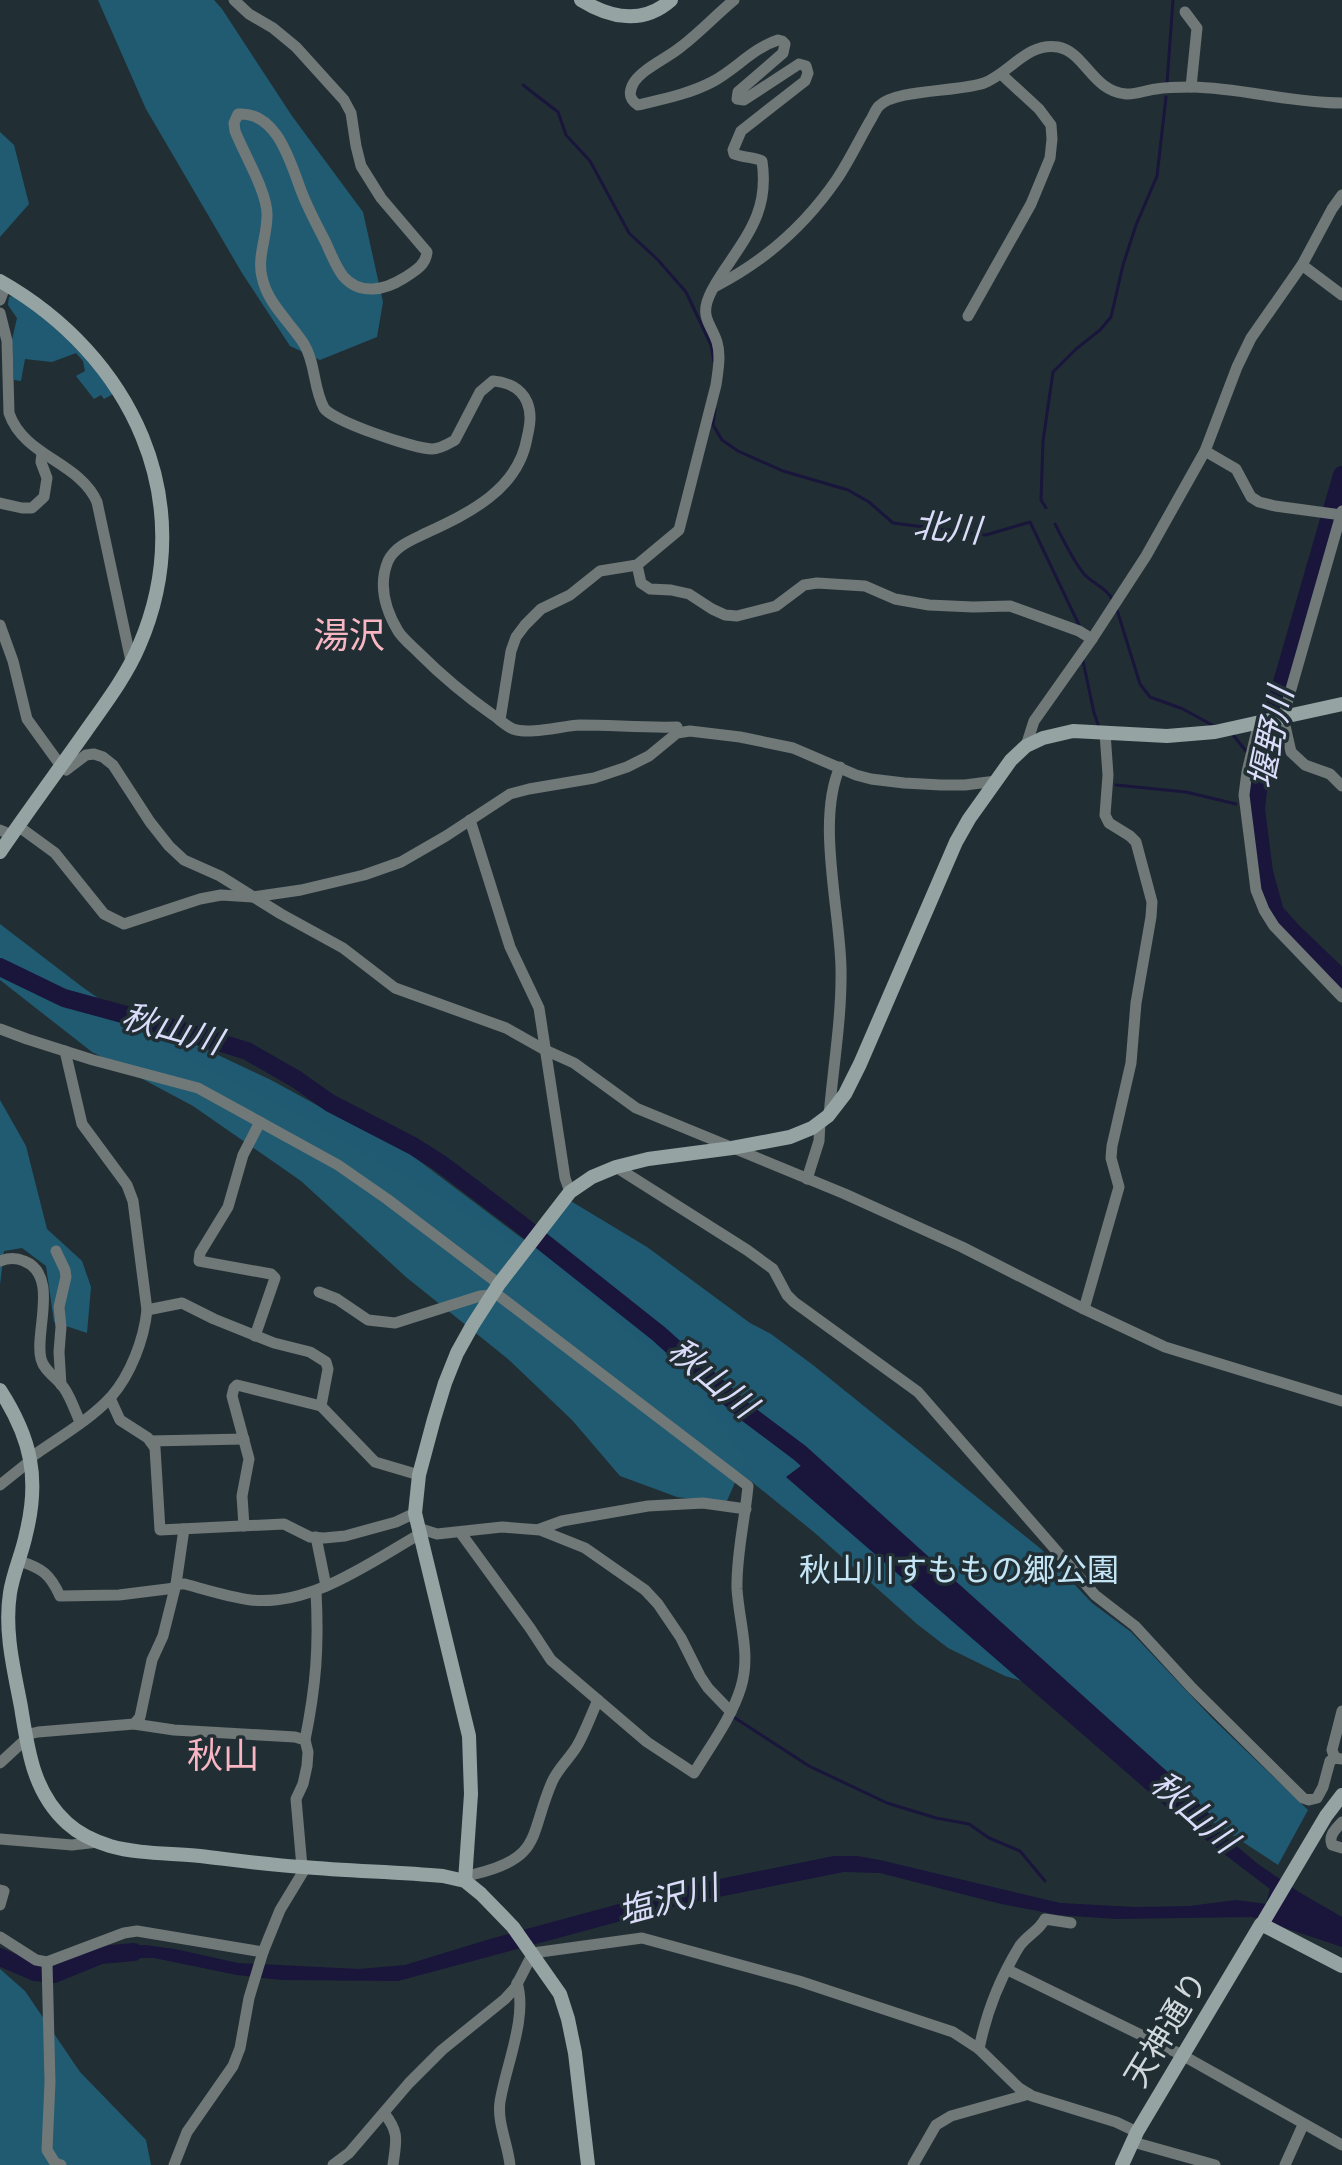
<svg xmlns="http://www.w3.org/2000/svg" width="1342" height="2165" viewBox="0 0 1342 2165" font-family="Jost,'Noto Sans JP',sans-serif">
  <rect width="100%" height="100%" fill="#212f35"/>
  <g fill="#205a72">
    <polygon points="16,295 52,321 117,392 104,399 101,395 94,399 76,376 85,371 83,361 76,353 52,362 25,359 21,381 14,380 12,340 17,318 8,305 9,297"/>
    <polygon points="161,1033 201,1047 271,1080 344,1120 402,1148 535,1248 569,1200 647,1247 750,1323 771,1334 813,1365 1041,1549 1092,1603 1131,1632 1213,1719 1308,1810 1278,1865 1208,1819 1160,1772 1075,1696 1005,1676 948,1648 917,1624 815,1533 752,1482 150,1055"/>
  </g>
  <g fill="#205b72">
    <polygon points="98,0 214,0 222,9 292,116 363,212 383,302 377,337 320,360 290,346 242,273 146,109"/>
    <polygon points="0,132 14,145 29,204 0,237"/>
    <polygon points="0,924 81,986 170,1049 302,1117 445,1200 591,1296 694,1389 745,1460 726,1503 677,1497 620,1476 572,1420 508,1359 406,1277 301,1181 193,1106 92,1052 0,980"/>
    <polygon points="0,1100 26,1146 47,1229 82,1261 91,1287 87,1333 54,1322 46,1266 22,1248 4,1251 0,1285"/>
    <polygon points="0,1969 25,1991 80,2072 146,2140 151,2165 0,2165"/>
  </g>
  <polygon fill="#19153b" points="802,1465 1131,1758 1258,1864 1299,1892 1342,1917 1342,1947 1252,1917 1116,1919 1058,1915 997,1903 880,1873 844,1872 688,1903 398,1981 282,1980 237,1975 154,1958 122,1958 98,1964 119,1947 145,1945 175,1949 238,1963 359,1969 405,1965 490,1939 685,1886 834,1856 857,1856 880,1860 1060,1903 1135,1907 1189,1906 1236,1900 1266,1904 1270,1889 1194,1831 786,1477"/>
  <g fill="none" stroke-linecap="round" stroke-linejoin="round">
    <g stroke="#19153b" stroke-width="3">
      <polyline points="1167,83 1173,0"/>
      <polyline points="523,85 558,112 566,135 590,161 629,233 658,260 686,292 711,345 714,362"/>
      <polyline points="715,409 713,425 722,440 738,451 783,471 848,490 869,502 893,523 986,535 1030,522 1079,625"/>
      <polyline points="1046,508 1041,500 1043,441 1053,372 1076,349 1100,330 1111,317 1123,265 1136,225 1157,176 1166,97"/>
      <path d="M 1055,524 C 1064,541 1072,559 1084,574 C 1093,584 1106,587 1112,599"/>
      <polyline points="1117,610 1140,684 1150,697 1183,709 1212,725"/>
      <polyline points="1083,661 1094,713 1099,727"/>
      <polyline points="1233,735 1246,751"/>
      <polyline points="1254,771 1258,778"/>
      <polyline points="1116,785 1186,792 1236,804"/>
      <polyline points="732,1716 809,1766 887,1803 936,1818 969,1824 989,1838 1020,1851 1045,1881"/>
    </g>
    <g stroke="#19153b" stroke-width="18">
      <polyline points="1342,475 1262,752 1256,809 1264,872 1275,912 1292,931 1342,979"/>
      <polyline points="0,967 64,998 170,1027 247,1051 296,1079 330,1103 413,1146 440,1163 519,1223 659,1334 744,1411 800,1453 1162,1779 1203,1820"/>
      <polyline points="0,1957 35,1972 54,1974 101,1955 134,1952"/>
    </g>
    <g stroke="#707878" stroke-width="11">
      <path d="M 234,0 L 249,14 L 273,28 L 296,47 L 344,100 L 351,113 L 356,146 L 361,166 L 381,198 L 427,252 C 426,265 415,271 404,278 C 385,290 360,296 343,276 C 336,267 331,254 326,243 C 318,227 309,211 302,193 C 291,165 278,111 238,114 L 234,123 L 235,131 C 244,154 268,193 267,216 C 267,237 257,257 262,277 C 267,303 290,322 304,344 C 316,364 313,388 324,408 C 332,421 415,449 432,449 C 440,449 448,444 455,440 L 480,392 L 493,381 C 507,382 521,388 527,402 C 532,414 530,425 527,438 C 518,490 469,513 426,533 C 412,540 395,546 388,561 C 378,585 385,609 398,631 C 403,639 412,646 419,653 C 442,676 466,696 493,715 C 499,719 506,726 513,729 C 530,735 561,726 580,725 C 612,725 644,728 677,727"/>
      <polyline points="1185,12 1197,28 1191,87"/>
      <polyline points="1302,265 1342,295"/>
      <path d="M 716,286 C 765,261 806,224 837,179 C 849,161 859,140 870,121 C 873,117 875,110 879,106 C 895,89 959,92 984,83 C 1010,73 1027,42 1058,47 C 1085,52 1092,91 1126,94 C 1135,95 1146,90 1156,89 C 1167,87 1180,87 1192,87 C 1242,88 1292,103 1342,103"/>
      <polyline points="0,300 6,284"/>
      <path d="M 0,313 L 7,341 L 9,413 C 24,457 80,462 97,502 L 131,661"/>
      <polyline points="968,316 1031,204 1050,158 1052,139 1051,125 1039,109 1001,74"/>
      <polyline points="1205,451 1236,469 1251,497 1259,502 1275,506 1342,515"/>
      <polyline points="0,503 22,508 32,508 44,497 47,478 41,462 42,453"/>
      <polyline points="1342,511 1283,717 1291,752 1305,765 1330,774 1342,786"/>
      <polyline points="637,565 641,583 650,589 671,590 689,594 712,609 725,615 737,616 776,606 804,585 817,583 865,586 895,599 929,605 973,607 1010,606 1079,631 1092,639"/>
      <polyline points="0,625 13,661 27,719 61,766 66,770 86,755 94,754 103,757 113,765 150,822 169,846 184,860 220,876 281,914 343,948 395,988 506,1028 545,1050 574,1063 636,1108 845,1194 962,1247 1084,1309 1165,1347 1342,1401"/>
      <path d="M 500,720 L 511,651 L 516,637 L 525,625 L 541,609 L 570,595 L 600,571 L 637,565 L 679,530 L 716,385 C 718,371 721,355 717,342 C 712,326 702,319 707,302 C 711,289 718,280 725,269 C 750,232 769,208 762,161 C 755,157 744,158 734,154 L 733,150 L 741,131 L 805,81 L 808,73 L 806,66 L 799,64 L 744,100 L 737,99 L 738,92 L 783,53 L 785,44 L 782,41 L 778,40 C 753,48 735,70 712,82 C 689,94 663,99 638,105 C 630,100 628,94 633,84 C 641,69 668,58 682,46 C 700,32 716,15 734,0"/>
      <polyline points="1259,722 1247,772 1244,795 1256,890 1264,910 1274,926 1342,997"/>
      <polyline points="1026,746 1034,721 1092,639 1146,556 1205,451 1237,367 1251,338 1302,265 1332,209 1342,195"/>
      <polyline points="470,820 510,947 539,1008 565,1178 570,1192"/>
      <polyline points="18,826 55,853 104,914 124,924 200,899 221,895 253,897 301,890 364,875 401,862 446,836 510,794 529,789 594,778 627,767 649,756 677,733 690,731 740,737 793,748 856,775 871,779 904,783 941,785 965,785 996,781"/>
      <polyline points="0,830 12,835"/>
      <polyline points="0,1029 27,1039 93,1060 198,1088 338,1165 387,1199 499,1284"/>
      <path d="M 829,1116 C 833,1067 842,1017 841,968 C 840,910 816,820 840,767"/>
      <polyline points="616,1167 747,1250 773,1269 787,1295 794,1302 918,1392 1095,1595 1135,1626 1192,1688 1303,1798 1309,1800 1317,1798 1323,1787 1330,1761 1335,1758 1342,1759"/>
      <polyline points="807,1179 819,1141 820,1122"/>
      <polyline points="56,1251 65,1270 66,1277 59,1307 61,1327 59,1352 61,1385"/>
      <path d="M 0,1261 C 8,1258 17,1258 24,1261 C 60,1275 34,1333 41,1359 C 44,1371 57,1378 64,1388 C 71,1398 75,1411 80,1422"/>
      <polyline points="319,1292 337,1299 368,1320 395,1323 480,1296 492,1295"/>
      <polyline points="1084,1309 1119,1187 1111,1158 1112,1146 1131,1063 1136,1003 1151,917 1152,902 1136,842 1130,836 1109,823 1105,815 1108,775 1105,733"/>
      <polyline points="147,1310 182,1303 214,1319 274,1343 310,1352 326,1362 328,1369 321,1406 375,1462 419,1475"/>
      <polyline points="255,1336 275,1278 271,1274 199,1261 200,1253 228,1207 243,1155 260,1122"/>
      <polyline points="110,1398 120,1420 148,1438 155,1448 160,1530 284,1524 310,1537 324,1538 345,1536 396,1522 415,1513"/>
      <polyline points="150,1441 244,1439"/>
      <path d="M 30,1458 C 56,1439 89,1421 111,1397 C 131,1374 144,1339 147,1310 L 133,1201 L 127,1185 L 82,1124 L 65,1051"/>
      <polyline points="0,1485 30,1461"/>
      <polyline points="244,1526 242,1496 249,1459 232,1396 234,1388 237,1385 321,1406"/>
      <polyline points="418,1528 437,1534 502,1527 540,1530 585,1548 645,1590 658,1604 681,1638 700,1676 708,1688 731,1712"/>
      <polyline points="540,1529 562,1521 648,1506 703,1503 746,1509"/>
      <path d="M 460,1532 L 530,1628 L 551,1660 L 647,1742 L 694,1773 C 711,1745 732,1717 741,1687 C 751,1654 739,1622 737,1589 C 736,1555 745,1520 748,1486 L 494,1292"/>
      <polyline points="316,1537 326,1586"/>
      <path d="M 19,1561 C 42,1568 50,1574 60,1596 L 119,1595 L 175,1588"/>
      <path d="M 176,1584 L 185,1584 C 207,1590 229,1597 251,1600 C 312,1606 369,1563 420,1534"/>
      <polyline points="134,1724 174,1730 295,1737 305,1740 308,1752 307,1766 303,1784 296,1799 302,1867"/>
      <polyline points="25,1735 38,1732 134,1724 140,1717 152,1660 163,1636 176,1584 184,1529"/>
      <path d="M 305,1740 C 316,1686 319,1647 316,1591"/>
      <polyline points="1335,1758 1332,1750 1342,1711"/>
      <polyline points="0,1763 26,1739"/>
      <path d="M 1342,1822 C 1336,1829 1328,1835 1332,1845 L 1342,1848"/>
      <polyline points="0,1839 72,1845 98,1842"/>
      <path d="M 475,1874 C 543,1858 529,1835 552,1782 C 558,1768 570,1758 577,1746 C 585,1732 591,1715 598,1700"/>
      <polyline points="0,1890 4,1891 0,1905"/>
      <polyline points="0,1937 36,1960 47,1962 124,1933 137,1931 263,1952"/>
      <polyline points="47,1962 50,2082 47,2150 55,2163 61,2165"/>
      <polyline points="1008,1970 1182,2055 1342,2145"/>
      <path d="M 979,2049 C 986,2014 1000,1978 1019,1947 C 1026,1936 1039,1931 1045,1919 L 1071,1923"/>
      <path d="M 384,2113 C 400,2133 396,2141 393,2165"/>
      <polyline points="1133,2142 1215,2165"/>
      <polyline points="174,2165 187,2132 233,2066 240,2048 249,1998 263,1952 280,1910 306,1867"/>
      <polyline points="333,2165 349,2153 409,2083 442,2050 505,1999 515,1988 533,1953 642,1938 799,1981 953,2032 979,2049 1019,2088 1032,2096 1116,2122 1137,2132"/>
      <path d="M 510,2165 C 508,2145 497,2122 500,2102 C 505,2068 528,2017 517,1983"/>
      <polyline points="913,2165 936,2125 951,2116 1029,2094"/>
      <polyline points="1285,2165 1303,2125"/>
    </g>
    <g stroke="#95a3a3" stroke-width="14">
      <path d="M 581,0 C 610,18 643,25 671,0"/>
      <path d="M 0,281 C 131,355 202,501 139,646 C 125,679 101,709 81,738 C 54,776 26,814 0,852"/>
      <path d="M 0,1390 C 31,1438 40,1478 26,1534 C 22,1554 13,1573 10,1593 C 4,1631 14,1670 21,1707 C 28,1750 33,1792 67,1823 C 79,1834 94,1841 110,1846 C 138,1854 170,1853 200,1856 C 234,1860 269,1865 303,1867 C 349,1871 396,1872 443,1876 L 465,1881 L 481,1894 L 513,1927 L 560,1994 L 568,2019 L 575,2053 L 588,2165"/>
      <polyline points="465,1881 471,1794 469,1736 415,1513 419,1475 434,1419 445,1383 457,1353 472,1326 499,1284 570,1192 592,1177 616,1167 648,1159 732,1148 790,1137 812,1128 828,1116 845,1094 860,1064 956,842 969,819 1011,760 1026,746 1043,738 1073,731 1167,736 1215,732 1342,704"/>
      <polyline points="1262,1924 1326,1816 1342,1795"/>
      <polyline points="1122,2165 1137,2132 1261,1924 1342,1966"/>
    </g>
  </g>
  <g text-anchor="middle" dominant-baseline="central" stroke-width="7" stroke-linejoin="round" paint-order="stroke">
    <g font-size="32" fill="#c4e5f5" stroke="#212f35">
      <text x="959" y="1570">秋山川すももの郷公園</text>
    </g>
    <g font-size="32" fill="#d0d8dc" stroke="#212f35">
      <text transform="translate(1166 2029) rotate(-59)">天神通り</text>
    </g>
    <g font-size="34" font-style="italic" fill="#dbdcfa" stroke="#212f35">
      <text transform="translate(947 528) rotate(5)">北川</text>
      <text transform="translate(1271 738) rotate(-78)">堰野川</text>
      <text transform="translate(172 1029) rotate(16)">秋山川</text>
      <text transform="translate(712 1378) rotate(40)">秋山川</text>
      <text transform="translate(1194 1812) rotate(42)">秋山川</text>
      <text transform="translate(668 1900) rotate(-15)">塩沢川</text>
    </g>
    <g font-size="36" fill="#f8b5c2" stroke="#212f35">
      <text x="349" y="635">湯沢</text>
      <text x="223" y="1755">秋山</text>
    </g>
  </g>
</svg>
